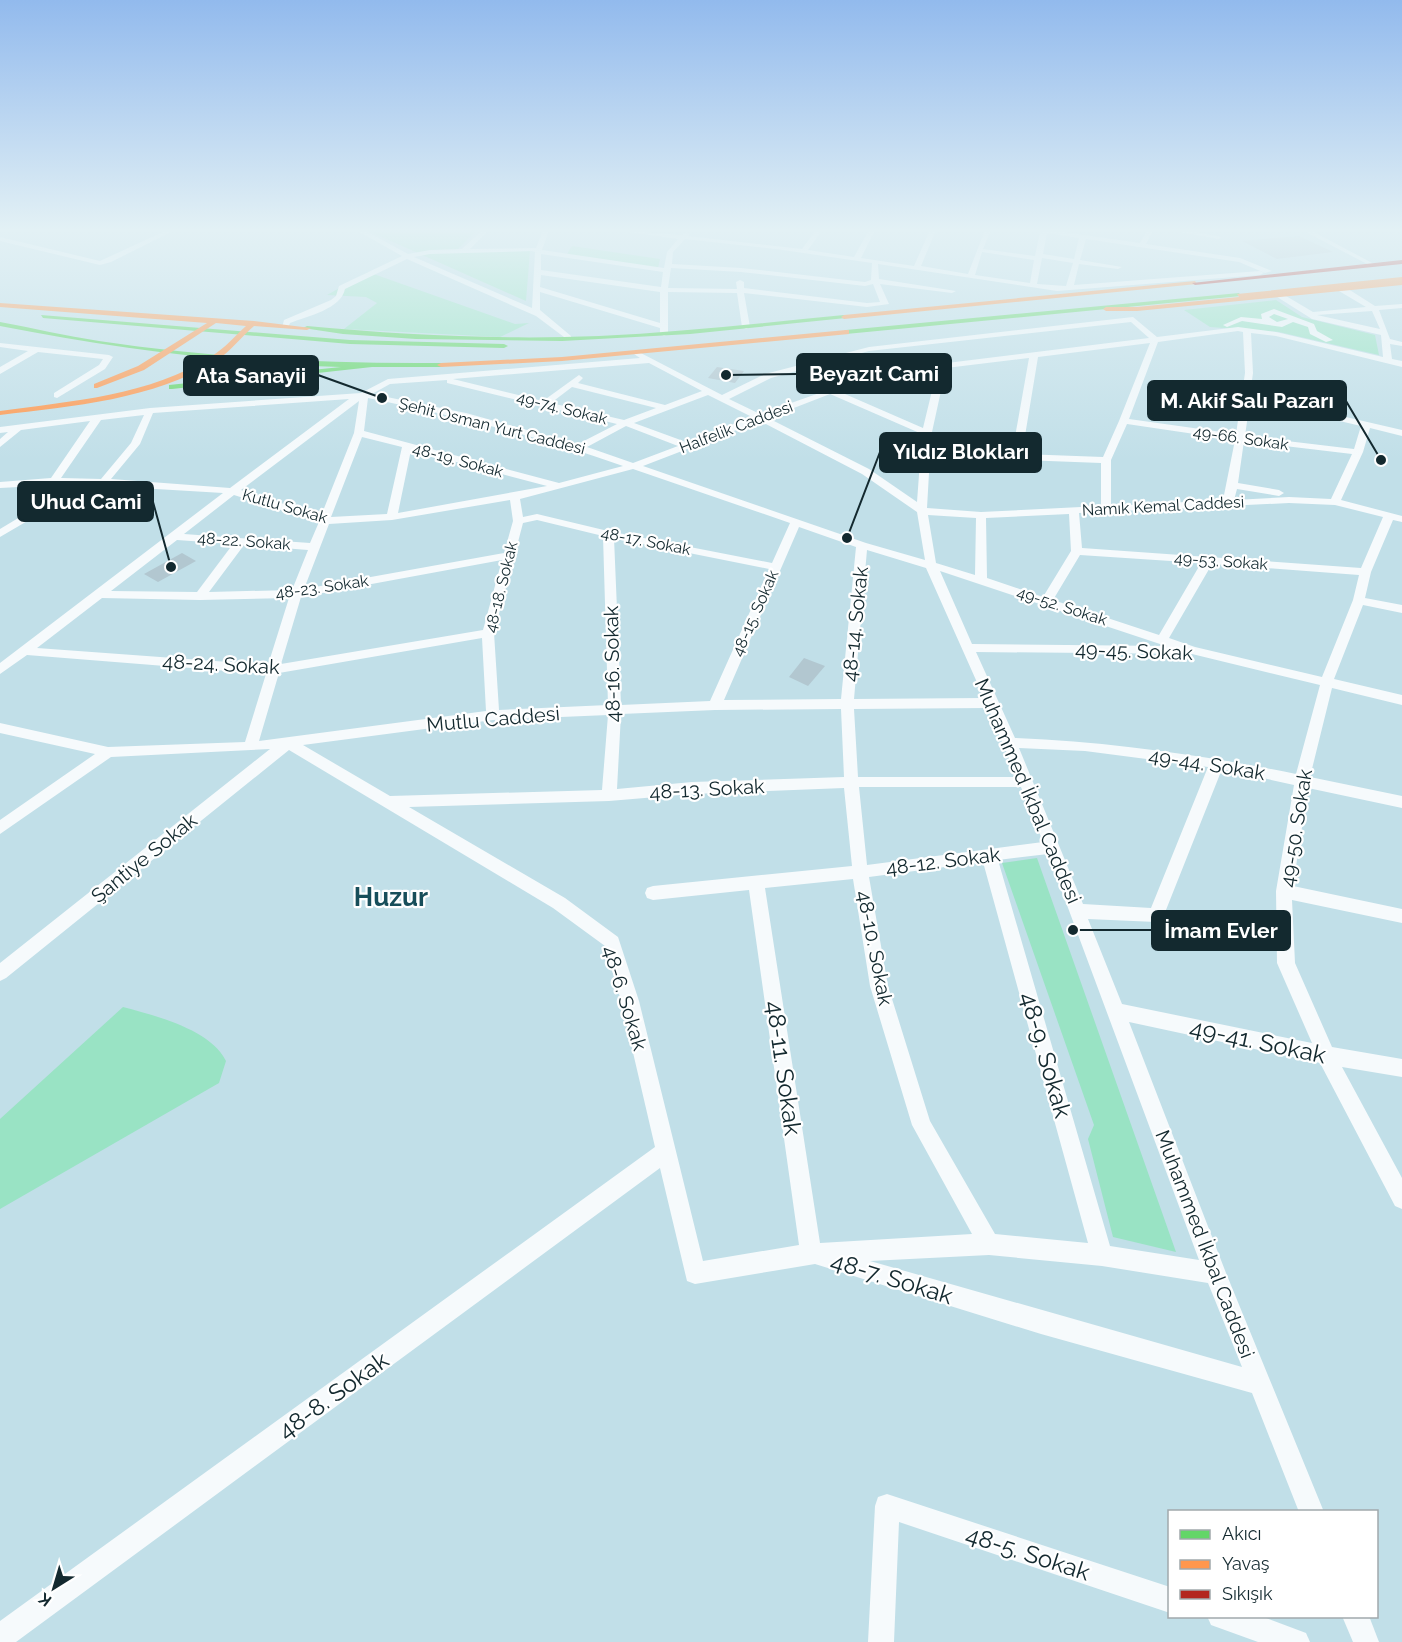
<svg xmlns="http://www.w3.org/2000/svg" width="1402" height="1642" viewBox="0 0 1402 1642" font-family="Raleway,sans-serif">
  <rect width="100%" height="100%" fill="#c1dfe8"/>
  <g fill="#99e3c4">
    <polygon points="366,230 477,230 455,252 530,251 526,301"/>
    <polygon points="572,246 660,259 658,268 567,254"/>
    <polygon points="368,272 515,324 529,323 500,337 344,329 377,303 366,297 327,295"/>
    <polygon points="1276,300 1302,317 1375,335 1379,355 1279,332 1210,327 1184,310"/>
    <polygon points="1037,858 1176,1252 1113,1237 1088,1139 1094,1125 1002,863"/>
    <path d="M 123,1007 C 156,1016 210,1029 226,1061 L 219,1083 L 0,1209 L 0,1119 Z"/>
  </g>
  <g fill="#b2c7d0">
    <polygon points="1299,236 1333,252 1277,259 1242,241"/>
    <polygon points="717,367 744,371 735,383 708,378"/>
    <polygon points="182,553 196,561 158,582 144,574"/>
    <polygon points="804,658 825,666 808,686 789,677"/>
  </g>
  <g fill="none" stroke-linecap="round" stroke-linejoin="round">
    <g fill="#f6fafc" fill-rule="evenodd">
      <polygon points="167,230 175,230 111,262 100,265 0,241 0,237 100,261"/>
      <path d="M 356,230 L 364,230 L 408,254 L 430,250 L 462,249 L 482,230 L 489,230 L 470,249 L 536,248 L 543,230 L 549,230 L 542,250 L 664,268 L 667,252 L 678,239 L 614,230 L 682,235 L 686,232 L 689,234 L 688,236 L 802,249 L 816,230 L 822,230 L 808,250 L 854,257 L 869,230 L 875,230 L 861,258 L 914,266 L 930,230 L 936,230 L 921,266 L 968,274 L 985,230 L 991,230 L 983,249 L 1035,256 L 1040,232 L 1034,230 L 1049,230 L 1140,243 L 1147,230 L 1153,230 L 1146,244 L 1240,258 L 1272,271 L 1265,273 L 1239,262 L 1086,239 L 1080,260 L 1122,267 L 1118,269 L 1079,264 L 1074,285 L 1260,271 L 1264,273 L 1260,275 L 1057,291 L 878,264 L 879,279 L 956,291 L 952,293 L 880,284 L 889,304 L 867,307 L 744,293 L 750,327 L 746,329 L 742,327 L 737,293 L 668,292 L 668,334 L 664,336 L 660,334 L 660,328 L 540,292 L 540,310 L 571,336 L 571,340 L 568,340 L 536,316 L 407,259 L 345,289 C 341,309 308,316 290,323 L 288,328 L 282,328 L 284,320 L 331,300 L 336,296 L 339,286 L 402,256 ZM 1047,233 L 1079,238 L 1074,259 L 1043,254 ZM 685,239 L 776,249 L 872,263 L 871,280 L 865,282 L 741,268 L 672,264 L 673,252 ZM 532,251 L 535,252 L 532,308 L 414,257 L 430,254 ZM 982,252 L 1034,260 L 1030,283 L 975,275 ZM 541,254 L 663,272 L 661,287 L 541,270 ZM 1042,258 L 1073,263 L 1066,286 L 1037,284 ZM 671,268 L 741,272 L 865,286 L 873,284 L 880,302 L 867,303 L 744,288 L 744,282 L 740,280 L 736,282 L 737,289 L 668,288 ZM 541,275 L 660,292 L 660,323 L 540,287 Z"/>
      <polygon points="1168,230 1184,230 1222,237 1219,239"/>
      <polygon points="1302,230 1310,230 1376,265 1371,266"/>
      <polygon points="1396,230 1402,230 1402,232 1397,231"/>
      <path d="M 1339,287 L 1345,287 L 1375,306 L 1402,304 L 1402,308 L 1379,310 L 1390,339 L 1402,342 L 1402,346 L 1390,344 L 1392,359 L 1402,361 L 1402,367 L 1276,336 L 1251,333 L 1253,373 L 1250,395 L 1402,430 L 1402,436 L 1370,428 L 1363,452 L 1341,500 L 1402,516 L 1402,522 L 1393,520 L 1371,572 L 1365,598 L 1402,605 L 1402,613 L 1363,605 L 1334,679 L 1402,695 L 1402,705 L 1332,688 L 1310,777 L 1402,796 L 1402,808 L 1308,788 L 1293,886 L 1402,909 L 1402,923 L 1292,900 L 1295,963 L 1332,1047 L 1402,1059 L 1402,1077 L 1342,1067 L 1402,1178 L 1402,1209 L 1395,1206 L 1320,1063 L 1129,1022 L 1226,1273 L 1324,1512 L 1299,1512 L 1252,1393 L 1041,1334 L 815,1264 L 695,1284 L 687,1281 L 660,1168 L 16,1642 L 0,1642 L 0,1621 L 655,1147 L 621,1001 L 605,946 L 553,908 L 289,750 L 6,978 L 0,981 L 0,963 L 270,749 L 111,757 L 0,834 L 0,820 L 95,754 L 0,733 L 0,723 L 108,747 L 245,742 L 266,674 L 27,655 L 0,674 L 0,663 L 223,493 L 89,485 L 0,537 L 0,529 L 75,484 L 0,488 L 0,482 L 51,478 L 90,421 L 21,430 L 0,447 L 0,439 L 8,432 L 0,433 L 0,427 L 150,408 L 361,393 L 388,379 L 640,358 L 631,352 L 635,350 L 722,395 L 765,374 L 869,347 L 1133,317 L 1157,337 L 1238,327 L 1276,332 L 1383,357 L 1381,335 L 1312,319 L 1274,295 L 1281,293 L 1313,312 L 1366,307 L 1339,291 ZM 1372,311 L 1380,329 L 1317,315 ZM 1131,322 L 1149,338 L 882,371 L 760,414 L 729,399 L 771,378 L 869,351 ZM 1238,331 L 1243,332 L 1245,373 L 1236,434 L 1129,419 L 1158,342 ZM 1150,343 L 1119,421 L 1103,457 L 1022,454 L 1038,357 ZM 1029,358 L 1012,454 L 997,453 L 932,432 L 946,368 ZM 649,363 L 702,391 L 665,405 L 578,383 L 583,378 L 579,375 L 543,401 L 453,379 ZM 937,370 L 923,428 L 838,391 L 883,376 ZM 447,380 L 447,383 L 617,424 L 578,444 L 466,413 L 372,394 L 390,384 ZM 572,387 L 656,408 L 624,420 L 551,403 ZM 830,394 L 922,434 L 917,502 L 869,469 L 768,418 ZM 708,395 L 752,417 L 686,442 L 634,423 ZM 368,398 C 454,416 540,436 623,466 L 559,483 L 364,431 ZM 349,399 L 230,488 L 111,479 L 140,444 L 153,413 ZM 1250,400 L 1361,426 L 1354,449 L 1245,436 ZM 359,401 L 354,433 L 321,516 L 241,490 ZM 144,415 L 131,443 L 101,479 L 61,478 L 101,420 ZM 760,421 L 862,474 L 917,512 L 925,560 L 866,543 L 643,466 ZM 1127,424 L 1235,440 L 1223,500 L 1111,506 L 1111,460 ZM 626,426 L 678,446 L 633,463 L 587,447 ZM 362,437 L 402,447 L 387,514 L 331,517 ZM 931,438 L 996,459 L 1101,463 L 1101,506 L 981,512 L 927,508 ZM 1244,441 L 1352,454 L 1331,499 L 1289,497 L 1234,500 L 1237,489 L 1279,496 L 1284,493 L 1279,490 L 1238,483 ZM 411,450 L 547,486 L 398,513 ZM 633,469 L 790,523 L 772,563 L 608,531 L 537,514 L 523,517 L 520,499 ZM 234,495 L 319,522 L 310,543 L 184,534 ZM 510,500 L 513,521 L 504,553 L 304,589 L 329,524 L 392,520 ZM 1289,503 L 1335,505 L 1383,517 L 1361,568 L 1082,548 L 1079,513 ZM 1069,514 L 1071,551 L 1043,597 L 987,578 L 986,518 ZM 928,515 L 976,518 L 975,575 L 936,563 ZM 537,520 L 603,536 L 608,705 L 499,710 L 494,633 L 523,523 ZM 799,527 L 856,547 L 841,699 L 724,700 ZM 614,538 L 769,569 L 710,701 L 621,705 ZM 177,540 L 233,544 L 197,592 L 111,591 ZM 244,545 L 308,550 L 292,590 L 209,592 ZM 867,550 L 926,568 L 984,698 L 854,699 ZM 1080,555 L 1201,563 L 1159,635 L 1053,600 ZM 502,560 L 483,630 L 281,664 L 301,597 ZM 1212,564 L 1359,575 L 1353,600 L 1322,677 L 1195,647 L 1169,638 ZM 940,571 L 1166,646 L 972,644 ZM 102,598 L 200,600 L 289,598 L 268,665 L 37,648 ZM 482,638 L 486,711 L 259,741 L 279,673 ZM 976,652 L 1192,654 L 1320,685 L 1296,774 C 1203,755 1110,742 1015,738 ZM 988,708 L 1017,777 L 858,777 L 854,709 ZM 841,709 L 844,777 L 692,782 L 617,789 L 621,714 L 715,710 ZM 608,715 L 602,790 L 390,796 L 303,745 L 493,720 ZM 1019,748 L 1085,751 L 1208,767 L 1151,908 L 1083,904 ZM 1222,769 L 1294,785 L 1276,891 L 1277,963 L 1312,1043 L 1122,1004 L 1088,919 L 1156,922 L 1162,920 ZM 859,787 L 1021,787 L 1043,842 L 867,865 ZM 844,788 L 852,866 L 653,886 L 647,888 L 645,893 L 647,898 L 653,900 L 749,890 L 799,1245 L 703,1261 L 639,1001 L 618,937 L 565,898 L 409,807 L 609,801 L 692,794 ZM 1048,854 L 1199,1260 L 1110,1246 L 998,860 ZM 983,862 L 1088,1243 L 995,1234 L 930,1121 L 888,986 L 869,877 ZM 853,879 L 870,986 L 912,1125 L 972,1234 L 820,1243 L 765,888 ZM 989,1255 L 1102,1266 L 1208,1283 L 1242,1367 L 870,1261 Z"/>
      <path d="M 1274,309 L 1314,324 L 1317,331 L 1333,340 L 1326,342 L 1310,334 L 1308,327 L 1293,322 L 1282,327 L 1242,321 L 1227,327 L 1223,325 L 1241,317 L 1262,319 L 1261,314 ZM 1274,314 L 1288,319 L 1277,322 L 1269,317 Z"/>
      <polygon points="0,343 109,355 113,357 105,369 57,398 54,397 54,393 99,365 103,359 38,352 0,374 0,367 28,351 0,347"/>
      <polygon points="887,1494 1170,1587 1170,1613 899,1522 894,1642 868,1642 875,1506 878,1497"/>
      <polygon points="1207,1616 1261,1616 1306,1633 1310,1642 1258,1642 1211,1625"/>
      <polygon points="1342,1616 1369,1616 1379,1642 1353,1642"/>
    </g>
    <g fill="#63d668" fill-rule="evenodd">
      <polygon points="1239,293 1241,296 846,334 842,332 846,330"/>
      <polygon points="41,315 350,340 504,344 508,346 504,348 350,344 43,318"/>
      <path d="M 844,315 L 846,318 L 690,334 L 562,341 L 416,339 L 343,334 L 303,328 L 307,326 C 404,335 501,340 599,336 C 681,332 762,323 844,315 Z"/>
      <path d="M 0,322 C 33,328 66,336 99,341 C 212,358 327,364 441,363 L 445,365 L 441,367 L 372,367 L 172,389 L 169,389 L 169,385 L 341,367 C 225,363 114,348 0,326 Z"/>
    </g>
    <g fill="#ff974d" fill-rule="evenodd">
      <polygon points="1402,277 1402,281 1277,293 1402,281 1402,285 1137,311 1106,311 1103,309 1106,307 1137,307 1239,297 1237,294"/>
      <polygon points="1195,281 1197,284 844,319 841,317 844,315"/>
      <path d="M 0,303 L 254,321 L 311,328 L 307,330 L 254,326 C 241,337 231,351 217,360 C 153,400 73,406 0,415 L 0,411 C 71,401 150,396 212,356 C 225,348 235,336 246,326 L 216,323 L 144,370 L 97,388 L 94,388 L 94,384 L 138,366 L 207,323 L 0,307 Z"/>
      <polygon points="846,330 849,330 849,334 562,361 441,367 437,365 441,363 562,357"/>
    </g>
    <polygon fill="#b3261e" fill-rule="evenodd" points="1402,260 1402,264 1195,285 1192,283"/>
  </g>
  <linearGradient id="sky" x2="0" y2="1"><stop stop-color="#92baed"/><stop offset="0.5" stop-color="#e3f1f5"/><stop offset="1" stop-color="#e3f1f5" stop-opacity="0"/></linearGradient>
  <rect width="1402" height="460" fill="url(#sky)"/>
  <g text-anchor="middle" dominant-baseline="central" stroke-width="4.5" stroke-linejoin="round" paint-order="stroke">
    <g font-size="16" fill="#13292f" stroke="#fff">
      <text transform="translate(562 408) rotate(14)">49-74. Sokak</text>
      <text transform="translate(492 426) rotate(14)">Şehit Osman Yurt Caddesi</text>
      <text transform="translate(736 427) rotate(-21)">Halfelik Caddesi</text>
      <text transform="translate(1241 438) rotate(8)">49-66. Sokak</text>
      <text transform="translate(458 460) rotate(15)">48-19. Sokak</text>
      <text transform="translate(285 506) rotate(16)">Kutlu Sokak</text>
      <text transform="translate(1163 506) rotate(-3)">Namık Kemal Caddesi</text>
      <text transform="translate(244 541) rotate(4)">48-22. Sokak</text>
      <text transform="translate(646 541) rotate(11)">48-17. Sokak</text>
      <text transform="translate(1221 561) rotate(4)">49-53. Sokak</text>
      <text transform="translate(322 587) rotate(-8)">48-23. Sokak</text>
      <text transform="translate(501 587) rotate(-76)">48-18. Sokak</text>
      <text transform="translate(1062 606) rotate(18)">49-52. Sokak</text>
      <text transform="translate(755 613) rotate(-66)">48-15. Sokak</text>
    </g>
    <g font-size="20" fill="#13292f" stroke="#fff">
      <text transform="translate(855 624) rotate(-84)">48-14. Sokak</text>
      <text transform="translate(1134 651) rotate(2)">49-45. Sokak</text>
      <text transform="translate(221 664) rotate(3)">48-24. Sokak</text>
      <text transform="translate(612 664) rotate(-91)">48-16. Sokak</text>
      <text transform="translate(493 719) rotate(-5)">Mutlu Caddesi</text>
      <text transform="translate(1207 764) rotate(9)">49-44. Sokak</text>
      <text transform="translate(707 789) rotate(-3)">48-13. Sokak</text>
      <text transform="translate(1028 791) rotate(67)">Muhammed İkbal Caddesi</text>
      <text transform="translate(1296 828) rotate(-81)">49-50. Sokak</text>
      <text transform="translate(144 858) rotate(-39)">Şantiye Sokak</text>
      <text transform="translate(943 861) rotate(-7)">48-12. Sokak</text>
      <text transform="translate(875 948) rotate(79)">48-10. Sokak</text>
      <text transform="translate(625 998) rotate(73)">48-6. Sokak</text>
      <text transform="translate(1205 1244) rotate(69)">Muhammed İkbal Caddesi</text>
    </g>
    <g font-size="24" fill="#13292f" stroke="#fff">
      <text transform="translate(1258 1041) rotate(12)">49-41. Sokak</text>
      <text transform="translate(1046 1055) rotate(74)">48-9. Sokak</text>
      <text transform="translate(784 1068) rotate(82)">48-11. Sokak</text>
      <text transform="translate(892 1278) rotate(17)">48-7. Sokak</text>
      <text transform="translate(333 1395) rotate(-36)">48-8. Sokak</text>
      <text transform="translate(1028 1553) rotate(18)">48-5. Sokak</text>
    </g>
    <g font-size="26" font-weight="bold" fill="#174e5a" stroke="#fff">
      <text x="391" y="897">Huzur</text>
    </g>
  </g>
  <path fill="none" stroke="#13292f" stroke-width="2" d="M726 375L797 374M382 398L318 375M1381 460L1346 401M847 538L880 452M171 567L153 502M1073 930L1152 930"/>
  <g fill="#13292f" stroke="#fff" stroke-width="2">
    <circle cx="726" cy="375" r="6"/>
    <circle cx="382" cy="398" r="6"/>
    <circle cx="1381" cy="460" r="6"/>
    <circle cx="847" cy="538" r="6"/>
    <circle cx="171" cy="567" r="6"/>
    <circle cx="1073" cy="930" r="6"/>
  </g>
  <g fill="#13292f" stroke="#13292f" stroke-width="2">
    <rect x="797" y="354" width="154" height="39" rx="6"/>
    <rect x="184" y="356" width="134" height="39" rx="6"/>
    <rect x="1148" y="381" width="198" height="39" rx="6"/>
    <rect x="880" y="433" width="161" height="39" rx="6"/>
    <rect x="18" y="482" width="135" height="39" rx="6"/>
    <rect x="1152" y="911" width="138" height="39" rx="6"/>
  </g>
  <g font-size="21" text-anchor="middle" font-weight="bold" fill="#fff">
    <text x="874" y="381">Beyazıt Cami</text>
    <text x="251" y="383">Ata Sanayii</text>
    <text x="1247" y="408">M. Akif Salı Pazarı</text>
    <text x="961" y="459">Yıldız Blokları</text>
    <text x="86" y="509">Uhud Cami</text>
    <text x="1221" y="938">İmam Evler</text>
  </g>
  <rect x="1168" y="1510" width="210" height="108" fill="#ffffff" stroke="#a1a9ac" stroke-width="1.5"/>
  <rect x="1180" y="1530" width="30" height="9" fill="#63d668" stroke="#a1a9ac" stroke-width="1.5"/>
  <text x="1222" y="1540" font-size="18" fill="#13292f">Akıcı</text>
  <rect x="1180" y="1560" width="30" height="9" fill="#ff974d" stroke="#a1a9ac" stroke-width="1.5"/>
  <text x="1222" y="1570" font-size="18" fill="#13292f">Yavaş</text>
  <rect x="1180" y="1590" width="30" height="9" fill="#b3261e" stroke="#a1a9ac" stroke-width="1.5"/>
  <text x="1222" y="1600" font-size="18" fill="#13292f">Sıkışık</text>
  <g transform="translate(54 1588) rotate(217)" stroke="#ffffff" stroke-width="4.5" paint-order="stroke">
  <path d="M0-4.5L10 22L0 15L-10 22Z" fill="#13292f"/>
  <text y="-9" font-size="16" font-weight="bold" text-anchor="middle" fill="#13292f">K</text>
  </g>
</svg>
